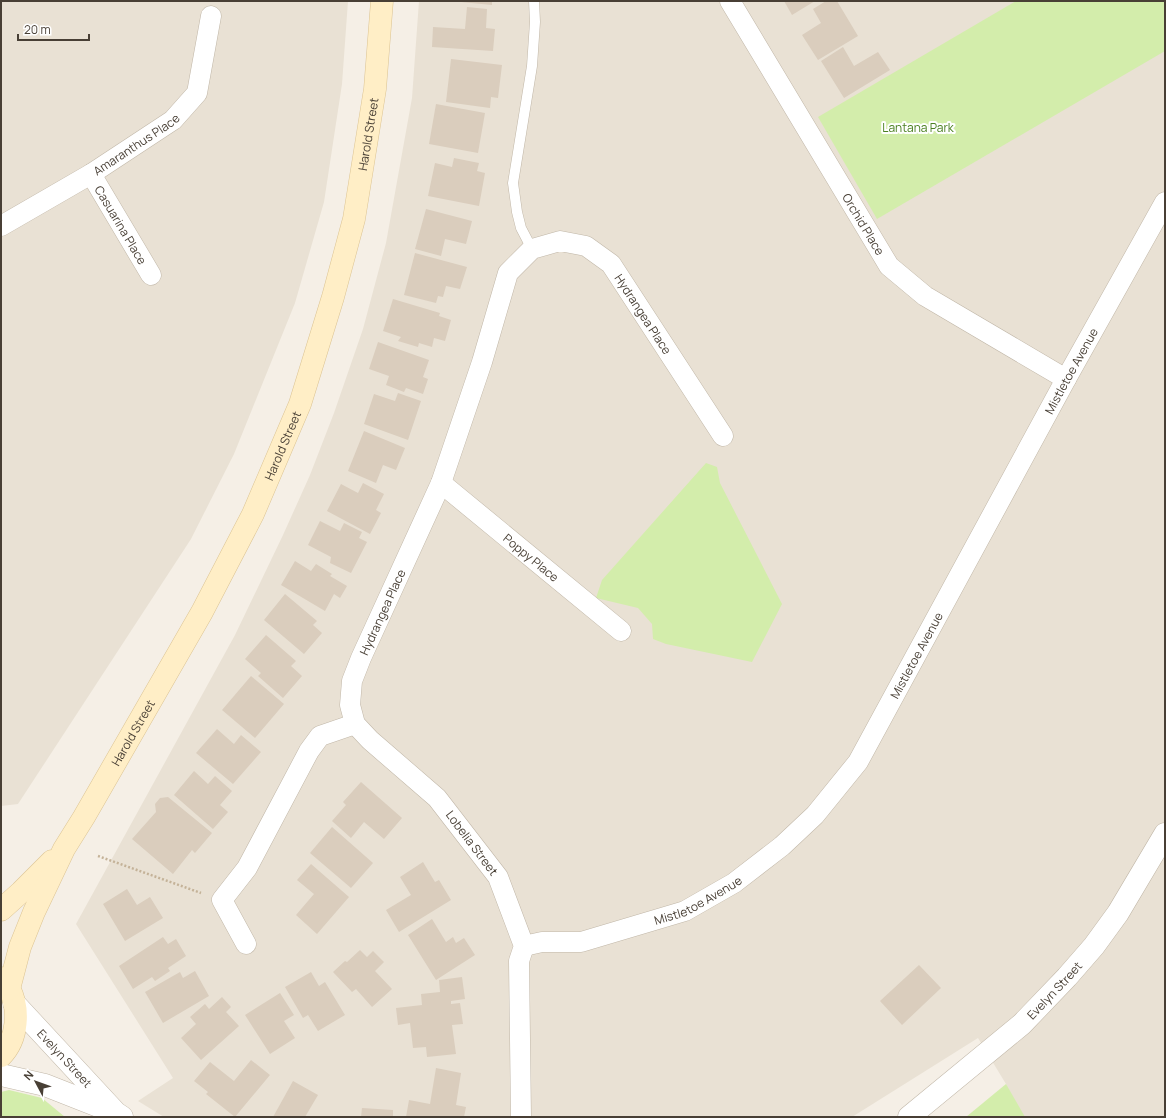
<svg xmlns="http://www.w3.org/2000/svg" width="1166" height="1118" viewBox="0 0 1166 1118" font-family="Manrope,sans-serif">
  <rect width="100%" height="100%" fill="#f5efe6"/>
  <g fill="#e9e1d4">
    <polygon points="1,1 348,1 342,84 324,202 295,303 234,454 191,539 18,804 1,806"/>
    <polygon points="419,1 1165,1 1165,1117 1017,1117 1006,1084 978,1038 852,1117 164,1117 138,1101 173,1078 76,924 235,635 283,535 310,475 334,413 363,329 386,243 412,98"/>
  </g>
  <g fill="#d3edab">
    <polygon points="1016,1 1165,1 1165,51 877,219 818,117"/>
    <polygon points="706,463 717,467 720,483 782,604 752,662 666,644 653,639 652,624 638,608 596,598 602,580"/>
    <polygon points="1006,1084 1025,1117 966,1117"/>
    <polygon points="9,1090 42,1098 65,1117 1,1117 1,1092"/>
  </g>
  <g fill="#dacdbd">
    <polygon points="461,1 492,1 492,5 461,2"/>
    <polygon points="784,1 815,1 792,15"/>
    <polygon points="826,1 837,1 858,36 818,60 802,35 821,23 813,9"/>
    <polygon points="467,7 487,9 486,28 495,29 493,51 432,47 433,27 465,29"/>
    <polygon points="843,47 854,66 878,52 890,70 844,98 821,61"/>
    <polygon points="451,59 502,65 498,98 491,97 490,108 446,102"/>
    <polygon points="436,104 485,113 478,153 429,144"/>
    <polygon points="454,158 479,163 477,171 485,173 479,206 428,196 435,163 452,167"/>
    <polygon points="426,209 472,221 466,244 445,239 441,256 415,249"/>
    <polygon points="415,253 467,267 460,289 446,286 443,297 438,296 436,303 404,295"/>
    <polygon points="393,299 440,313 439,316 451,320 445,341 434,338 432,347 419,343 418,347 398,341 401,337 383,331"/>
    <polygon points="378,342 429,360 423,377 428,379 423,394 406,388 404,392 386,385 389,376 369,369"/>
    <polygon points="398,393 421,401 408,440 364,424 374,394 395,401"/>
    <polygon points="364,431 405,448 396,470 383,465 376,483 348,471"/>
    <polygon points="363,483 384,494 376,510 381,513 370,534 327,511 341,484 358,493"/>
    <polygon points="320,521 340,531 344,523 362,532 359,538 367,542 351,573 330,563 331,557 308,545"/>
    <polygon points="295,561 311,571 316,564 332,574 330,576 347,586 340,598 334,594 325,611 281,585"/>
    <polygon points="285,594 317,621 313,625 322,633 304,654 264,620"/>
    <polygon points="266,635 296,661 291,666 302,676 283,698 258,676 261,673 245,659"/>
    <polygon points="251,676 284,704 255,738 222,710"/>
    <polygon points="217,729 234,744 241,735 261,752 233,784 196,753"/>
    <polygon points="194,771 208,784 215,776 232,791 220,805 228,812 213,829 174,795"/>
    <polygon points="361,782 402,818 384,839 364,822 351,838 332,821 346,805 343,802"/>
    <polygon points="168,797 212,833 195,853 192,850 173,874 132,839 156,812 155,804 160,798"/>
    <polygon points="332,827 373,863 351,888 310,853"/>
    <polygon points="423,862 435,882 439,880 451,900 399,932 386,910 411,895 400,877"/>
    <polygon points="311,864 349,897 317,934 296,915 314,894 297,880"/>
    <polygon points="127,889 137,905 150,897 163,918 125,941 103,904"/>
    <polygon points="432,919 446,942 453,937 456,943 464,938 475,955 436,980 408,935"/>
    <polygon points="163,937 168,944 176,939 186,956 168,968 170,971 155,981 152,977 133,989 119,966"/>
    <polygon points="360,950 367,957 373,951 384,962 375,971 392,989 372,1007 356,989 352,992 333,972 345,961 347,962"/>
    <polygon points="919,965 941,988 902,1025 880,1001"/>
    <polygon points="195,971 209,996 163,1023 145,992 180,972 183,978"/>
    <polygon points="311,972 319,986 325,982 345,1015 318,1031 308,1015 303,1018 285,987"/>
    <polygon points="462,977 465,999 451,1001 451,1004 460,1003 463,1024 452,1025 456,1054 427,1057 426,1047 413,1048 410,1023 398,1025 396,1008 422,1005 421,994 440,992 439,980"/>
    <polygon points="280,993 294,1015 284,1021 295,1038 270,1054 245,1015"/>
    <polygon points="222,997 231,1007 226,1012 239,1026 201,1060 181,1038 196,1024 190,1017 205,1004 209,1009"/>
    <polygon points="251,1060 270,1075 235,1117 206,1094 208,1092 194,1081 210,1062 234,1081"/>
    <polygon points="436,1068 461,1073 456,1105 466,1107 464,1117 406,1117 409,1100 430,1104"/>
    <polygon points="293,1081 318,1095 305,1117 273,1117"/>
    <polygon points="362,1108 393,1110 393,1117 361,1117"/>
  </g>
  <g fill="none" stroke-linecap="round" stroke-linejoin="round">
    <defs>
      <polyline id="service" points="532,249 521,228 517,212 513,183 532,66 535,22 534,1"/>
      <g id="minor">
        <path id="s1" d="M 730,1 L 889,266 L 925,296 L 1066,379"/>
        <path id="s2" d="M 91,174 L 151,275"/>
        <path id="s3" d="M 1,226 L 91,174 L 173,120 L 197,93 L 211,16"/>
        <path id="s4" d="M 441,483 L 621,631"/>
        <polyline points="246,944 222,900 247,868 309,751 320,736 355,724"/>
        <path id="s5" d="M 524,946 L 542,942 L 581,942 L 685,911 L 734,883 L 782,846 L 815,815 L 858,762 L 1066,379 L 1165,202"/>
        <path id="s6" d="M 521,1117 L 519,961 L 524,946 L 498,877 L 437,798 L 370,740 L 355,724 L 350,705 L 352,681 L 361,658 L 441,483 L 482,362 L 508,273 L 532,249 L 560,241 L 586,246 L 611,264 L 723,436"/>
      </g>
      <g id="tertiary">
        <path id="s7" d="M 14,1003 L 116,1113 L 122,1117"/>
        <polyline points="1,1075 45,1085 111,1111"/>
        <path id="s8" d="M 909,1117 L 1022,1024 L 1067,977 L 1094,946 L 1118,913 L 1165,834"/>
      </g>
      <g id="secondary">
        <polyline points="1,910 21,892 52,861"/>
        <path d="M 1,978 C 3,981 7,985 9,988 C 20,1009 18,1039 1,1056"/>
        <path id="s9" d="M 9,989 L 20,947 L 34,912 L 64,849 L 84,817 L 202,612 L 253,514 L 300,404 L 333,297 L 354,219 L 375,89 L 382,1"/>
      </g>
    </defs>
    <use href="#service" stroke="#c1b7a8" stroke-width="11"/>
    <use href="#minor" stroke="#c1b7a8" stroke-width="21"/>
    <use href="#tertiary" stroke="#c1b7a8" stroke-width="23"/>
    <use href="#secondary" stroke="#dcc493" stroke-width="23"/>
    <polyline stroke="#c4b298" stroke-width="2.5" stroke-dasharray="2 2" stroke-linecap="butt" points="98,856 201,893"/>
    <use href="#service" stroke="#fff" stroke-width="10"/>
    <use href="#minor" stroke="#fff" stroke-width="20"/>
    <use href="#tertiary" stroke="#fff" stroke-width="22"/>
    <use href="#secondary" stroke="#ffeec6" stroke-width="22"/>
  </g>
  <g text-anchor="middle" dominant-baseline="central" stroke-width="4" stroke-linejoin="round" paint-order="stroke">
    <g font-size="12" fill="#4b8022" stroke="#fff">
      <text x="918" y="127">Lantana Park</text>
    </g>
    <g font-size="12" fill="#483f35" stroke="#fff">
      <text stroke="none"><textPath href="#s9" startOffset="934">Harold Street</textPath></text>
      <text stroke="none"><textPath href="#s3" startOffset="158">Amaranthus Place</textPath></text>
      <text stroke="none"><textPath href="#s1" startOffset="260">Orchid Place</textPath></text>
      <text stroke="none"><textPath href="#s2" startOffset="59">Casuarina Place</textPath></text>
      <text stroke="none"><textPath href="#s6" startOffset="1117">Hydrangea Place</textPath></text>
      <text stroke="none"><textPath href="#s5" startOffset="842">Mistletoe Avenue</textPath></text>
      <text stroke="none"><textPath href="#s9" startOffset="610">Harold Street</textPath></text>
      <text stroke="none"><textPath href="#s4" startOffset="117">Poppy Place</textPath></text>
      <text stroke="none"><textPath href="#s6" startOffset="575">Hydrangea Place</textPath></text>
      <text stroke="none"><textPath href="#s5" startOffset="518">Mistletoe Avenue</textPath></text>
      <text stroke="none"><textPath href="#s9" startOffset="286">Harold Street</textPath></text>
      <text transform="translate(472 843) rotate(53)">Lobelia Street</text>
      <text stroke="none"><textPath href="#s5" startOffset="182">Mistletoe Avenue</textPath></text>
      <text stroke="none"><textPath href="#s8" startOffset="193">Evelyn Street</textPath></text>
      <text stroke="none"><textPath href="#s7" startOffset="75">Evelyn Street</textPath></text>
    </g>
  </g>
  <rect width="1166" height="1118" fill="none" stroke="#483f35" stroke-width="4"/>
  <g transform="translate(36 1082) rotate(311)" stroke="#ffffff" stroke-width="3" paint-order="stroke">
  <path d="M0-3L7 15L0 10L-7 15Z" fill="#483f35"/>
  <text y="-6" font-size="11" font-weight="bold" text-anchor="middle" fill="#483f35">N</text>
  </g>
  <path d="M18 34v6h71v-6" fill="none" stroke="#483f35" stroke-width="2"/>
  <text x="24" y="34" font-size="12" fill="#483f35" stroke="#ffffff" stroke-width="3" paint-order="stroke">20 m</text>
</svg>
